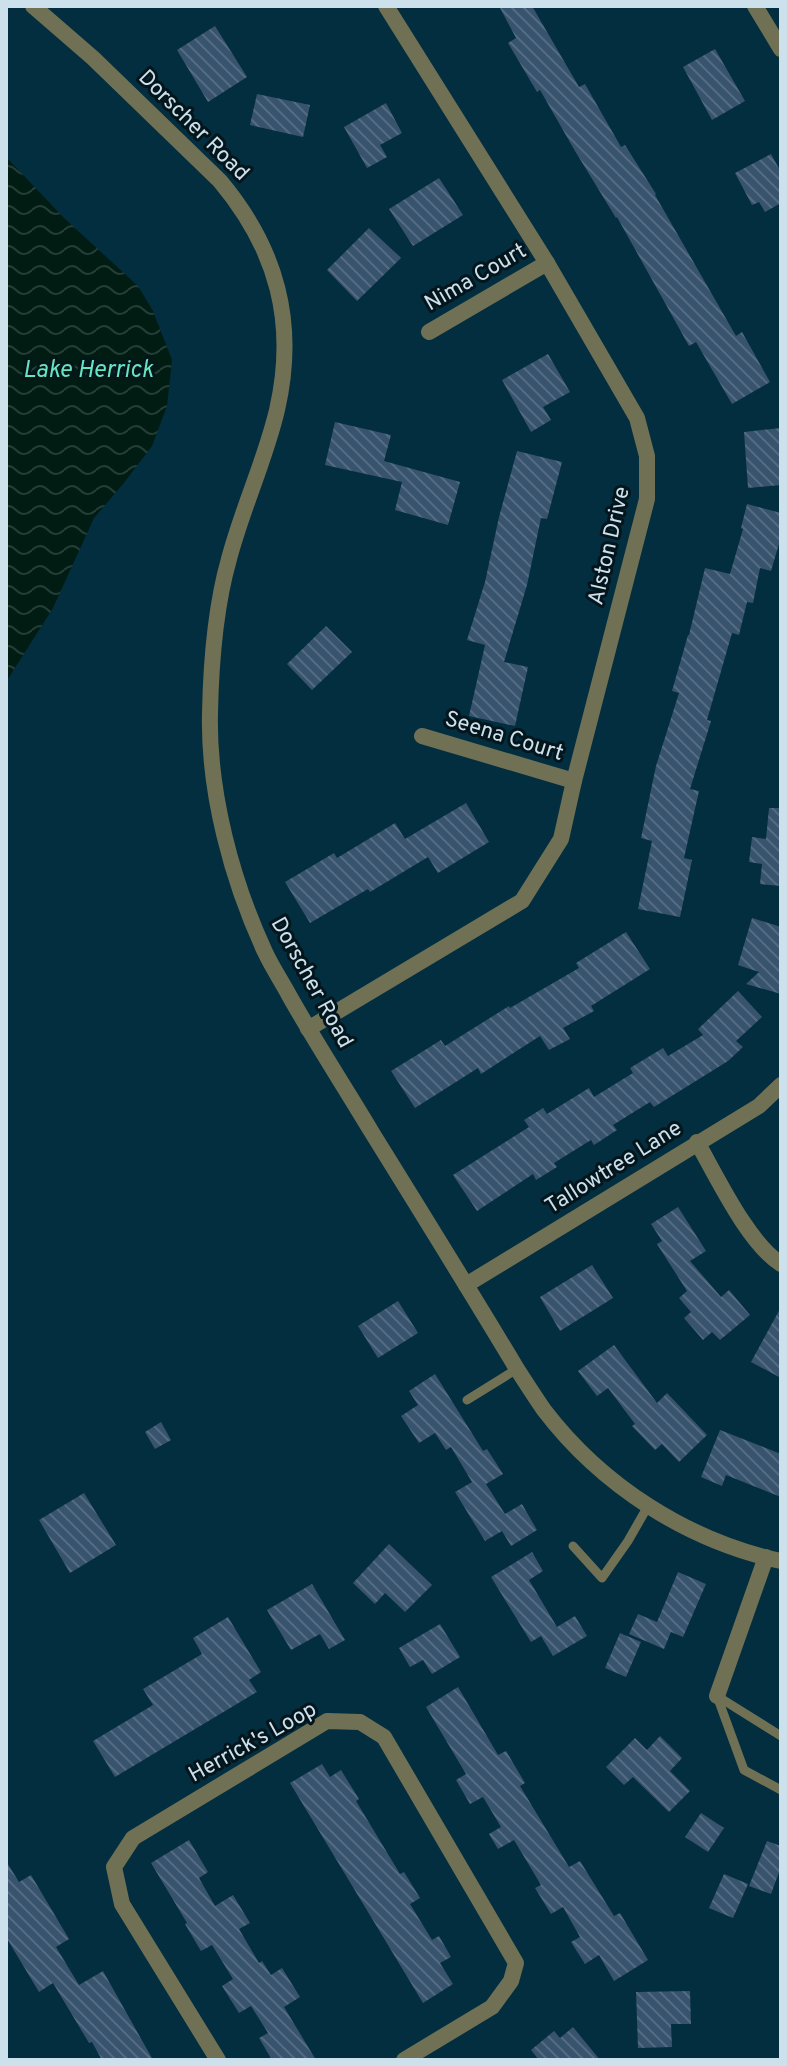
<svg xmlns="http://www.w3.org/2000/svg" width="787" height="2066" viewBox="0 0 787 2066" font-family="Overpass,sans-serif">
  <defs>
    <pattern id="water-waves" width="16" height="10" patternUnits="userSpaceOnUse" patternTransform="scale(2)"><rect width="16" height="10" fill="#001c13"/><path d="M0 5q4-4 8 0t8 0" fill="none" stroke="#243d36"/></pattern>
    <pattern id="building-back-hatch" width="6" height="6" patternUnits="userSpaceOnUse" patternTransform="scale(2)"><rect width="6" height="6" fill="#38536d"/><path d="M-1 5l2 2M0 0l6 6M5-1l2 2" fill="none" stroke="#546b82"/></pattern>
  </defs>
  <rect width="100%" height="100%" fill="#022e3f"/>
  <polygon fill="url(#water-waves)" points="6,157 64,218 138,286 153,311 172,360 167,406 152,446 123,484 94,518 53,608 6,682"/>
  <g fill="url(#building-back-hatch)">
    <polygon points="499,6 532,6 579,87 585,84 621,147 625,145 656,194 655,195 736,336 742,332 770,382 732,404 696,342 689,346 617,217 616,218 575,151 540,90 537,92 508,43 516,38"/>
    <polygon points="215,26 247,77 208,102 177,50"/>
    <polygon points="715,49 745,101 712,120 683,67"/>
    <polygon points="257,94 310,105 303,137 250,125"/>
    <polygon points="386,103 402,133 380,145 387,157 367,168 344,127"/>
    <polygon points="771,154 781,172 781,203 765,212 759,202 752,205 735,173"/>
    <polygon points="439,178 463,215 413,246 389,209"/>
    <polygon points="369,228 401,258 357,301 327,270"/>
    <polygon points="548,354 570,392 543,407 551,420 531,432 502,380"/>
    <polygon points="335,422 391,435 384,461 460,482 448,525 395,510 402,482 325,465"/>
    <polygon points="781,428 781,485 748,488 744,432"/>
    <polygon points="517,451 562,462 547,519 541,518 527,585 504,662 528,667 515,726 469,716 485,645 467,640 485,582 499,517"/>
    <polygon points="747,504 781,513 781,537 771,571 760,568 753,603 747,602 739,635 732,633 707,720 711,721 690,789 699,791 684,858 692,860 680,917 638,909 652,841 641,838 656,766 679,693 672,691 688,635 689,635 705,568 730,574 743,529 741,528"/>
    <polygon points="326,626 352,652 312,690 287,664"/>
    <polygon points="466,803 489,842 438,873 428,857 370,892 368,889 310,923 285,882 334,853 337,858 395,823 405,839"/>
    <polygon points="769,808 781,808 781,886 760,884 762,864 749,862 752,837 766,839"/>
    <polygon points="752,918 781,927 781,994 746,984 759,972 738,965"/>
    <polygon points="626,932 650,969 591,1006 594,1011 563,1028 570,1039 549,1050 540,1036 481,1074 478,1068 415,1108 391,1071 441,1040 445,1046 509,1006 510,1008 579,968 576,963"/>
    <polygon points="738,991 762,1017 736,1041 743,1047 728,1061 654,1107 650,1102 613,1125 617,1130 594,1145 591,1140 554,1163 557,1167 536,1180 533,1174 477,1211 453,1175 529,1127 524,1120 543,1108 547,1114 589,1088 594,1097 633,1073 630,1068 663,1048 668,1056 703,1035 698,1029"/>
    <polygon points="678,1207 706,1251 690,1261 721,1297 729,1290 750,1315 720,1340 712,1332 703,1340 684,1318 691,1312 679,1298 687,1291 657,1244 662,1241 651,1224"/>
    <polygon points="592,1265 613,1298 560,1331 540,1297"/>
    <polygon points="398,1301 418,1333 378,1358 358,1326"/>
    <polygon points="781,1307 781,1378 751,1362"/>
    <polygon points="614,1345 657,1403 667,1393 707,1435 679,1462 662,1444 655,1450 632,1426 635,1424 608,1388 597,1396 578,1371"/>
    <polygon points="435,1374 483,1451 487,1449 503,1474 486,1484 505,1514 522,1504 537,1530 511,1546 502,1531 485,1541 455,1492 472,1482 451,1447 446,1450 435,1433 419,1443 401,1416 418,1405 409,1391"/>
    <polygon points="161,1422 171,1440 155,1449 145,1432"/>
    <polygon points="720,1430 781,1454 781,1497 726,1475 722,1486 701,1477"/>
    <polygon points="84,1493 116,1545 70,1573 39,1520"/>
    <polygon points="389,1544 432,1585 405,1612 385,1593 375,1604 353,1583"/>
    <polygon points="532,1552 543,1571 529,1580 557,1627 575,1616 587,1636 553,1656 541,1636 531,1642 491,1577"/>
    <polygon points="678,1572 706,1584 683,1637 671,1632 664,1649 629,1634 638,1614 657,1622"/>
    <polygon points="312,1584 345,1640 329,1649 320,1634 291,1650 267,1610"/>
    <polygon points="228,1617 261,1672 249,1680 257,1692 115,1777 93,1741 153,1705 143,1689 202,1654 193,1638"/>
    <polygon points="440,1624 460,1657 432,1674 423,1660 410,1667 399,1648"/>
    <polygon points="620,1633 641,1642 626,1677 605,1668"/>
    <polygon points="458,1687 498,1755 506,1751 525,1783 520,1786 569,1867 580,1861 614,1916 620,1913 648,1960 614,1981 599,1955 585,1964 571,1942 580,1937 563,1907 551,1914 535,1888 541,1885 514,1840 498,1849 489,1834 501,1827 483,1797 470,1804 456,1780 466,1774 426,1707"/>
    <polygon points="660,1736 682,1758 670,1771 690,1791 669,1812 633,1777 624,1785 606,1767 635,1738 647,1750"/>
    <polygon points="322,1764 330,1777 341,1770 359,1799 356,1801 400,1874 404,1872 420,1898 410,1904 432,1940 439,1936 451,1957 440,1963 453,1984 423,2003 290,1783"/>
    <polygon points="701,1813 724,1828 708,1852 685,1837"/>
    <polygon points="189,1840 208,1872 199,1878 215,1906 233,1895 250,1923 239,1929 259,1963 262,1961 271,1975 282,1968 300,1997 284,2007 316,2060 272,2060 259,2038 268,2033 251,2006 239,2013 222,1986 233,1979 212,1945 201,1951 185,1924 187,1923 151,1863"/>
    <polygon points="767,1841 781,1846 781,1867 771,1894 749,1886"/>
    <polygon points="6,1861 19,1882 31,1875 69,1939 56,1947 79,1985 103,1971 153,2060 102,2060 92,2042 89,2043 53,1983 39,1992 6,1937"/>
    <polygon points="724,1874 748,1884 733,1918 709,1908"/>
    <polygon points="690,1991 691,2024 671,2024 672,2047 638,2048 636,1992"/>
    <polygon points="573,2027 600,2060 539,2060 531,2050 554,2031 560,2038"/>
  </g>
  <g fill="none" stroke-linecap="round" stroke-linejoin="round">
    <g stroke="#707154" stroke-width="9">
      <polyline points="467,1400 517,1369"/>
      <polyline points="573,1546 602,1578 628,1541 648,1506"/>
      <polyline points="717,1696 744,1770 781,1790"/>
      <polyline points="717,1696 781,1736"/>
    </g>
    <g stroke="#707154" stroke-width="16">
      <polyline points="755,6 781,49"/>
      <polyline points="429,332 547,263"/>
      <polyline points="422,736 574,781"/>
      <polyline points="308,1029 522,901 561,839 574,781 647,499 647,456 637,418 547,263 386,6"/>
      <path d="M 697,1142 C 717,1177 748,1243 781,1264"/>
      <polyline points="466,1285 759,1106 781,1085"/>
      <polyline points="717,1696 766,1557"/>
      <polyline points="218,2060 122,1904 114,1867 133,1838 327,1721 360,1722 384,1737 516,1963 511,1981 492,2007 404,2060"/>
    </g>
    <path stroke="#707154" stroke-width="16" d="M 33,6 L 93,58 L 220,181 C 277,249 297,323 277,410 C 265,461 242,509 229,559 C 215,608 211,662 210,713 C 208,792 232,881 265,952 C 272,967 282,982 290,997 C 316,1043 344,1086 371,1131 C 420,1210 469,1289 517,1369 C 526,1383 535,1397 544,1410 C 602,1486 688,1541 781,1561"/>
  </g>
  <g text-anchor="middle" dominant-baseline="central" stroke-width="6" stroke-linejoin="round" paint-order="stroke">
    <g font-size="22" fill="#cce1ec" stroke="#05151c">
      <text transform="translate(193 126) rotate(45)">Dorscher Road</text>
      <text transform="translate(476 278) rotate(-30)">Nima Court</text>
      <text transform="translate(610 546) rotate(-77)">Alston Drive</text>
      <text transform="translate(504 737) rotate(17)">Seena Court</text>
      <text transform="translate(311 983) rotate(61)">Dorscher Road</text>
      <text transform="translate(614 1168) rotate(-32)">Tallowtree Lane</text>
      <text transform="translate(253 1743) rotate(-29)">Herrick's Loop</text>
    </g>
    <g font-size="24" font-style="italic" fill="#67e6be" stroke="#05151c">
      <text x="88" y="371">Lake Herrick</text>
    </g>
  </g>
  <rect width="787" height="2066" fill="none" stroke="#cce1ec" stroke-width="16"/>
</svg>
